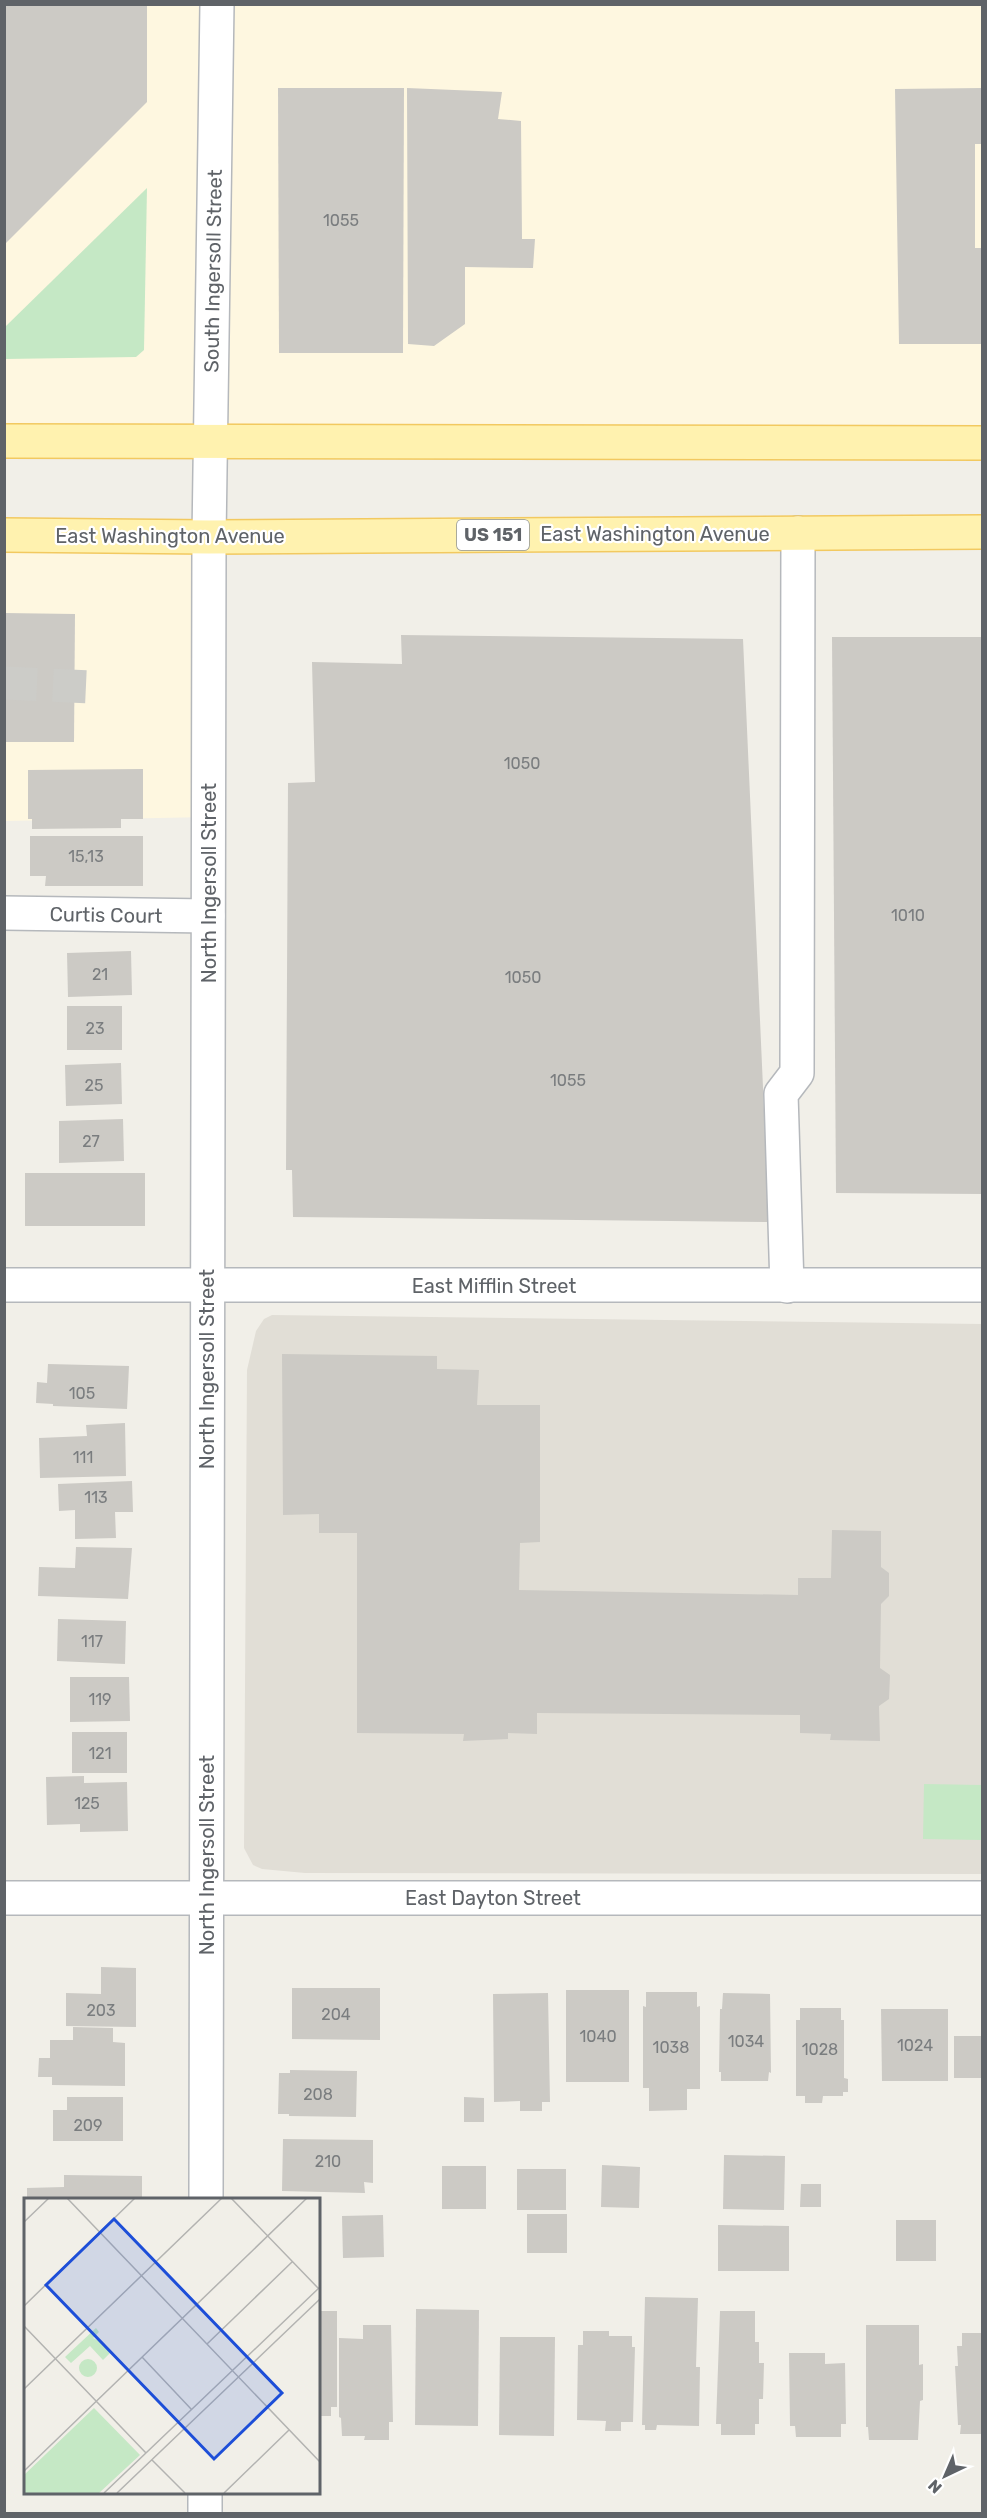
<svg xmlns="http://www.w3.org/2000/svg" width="987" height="2518" viewBox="0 0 987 2518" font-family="Rubik,sans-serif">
  <rect width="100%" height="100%" fill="#f1efe8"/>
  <g fill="#fef7e0">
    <polygon points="5,5 982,5 982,443 5,441"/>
    <polygon points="4,536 209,537 209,817 5,821"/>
  </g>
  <polygon fill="#e1ded6" points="272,1315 982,1324 982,1874 305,1873 262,1869 253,1865 244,1848 247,1370 256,1331 264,1319"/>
  <g fill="#c5e8c5">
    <polygon points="147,188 144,350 136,357 5,359 5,327"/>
    <polygon points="924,1784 982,1785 982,1840 923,1839"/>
  </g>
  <g fill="#cccac5">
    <polygon points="4,4 147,4 147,102 4,245"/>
    <polygon points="278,88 404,88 403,353 279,353"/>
    <polygon points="407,88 502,92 498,119 521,121 522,239 535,239 533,268 465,267 465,324 434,346 408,344"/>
    <polygon points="982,88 982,144 975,144 975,248 982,248 982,344 899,344 895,89"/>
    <polygon points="4,613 75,614 74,742 4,742"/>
    <polygon points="401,635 743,639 769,1222 293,1217 292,1170 286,1170 288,783 315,782 312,662 402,664"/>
    <polygon points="832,637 982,637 982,1194 836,1193"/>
    <polygon points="143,769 143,819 121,819 121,828 32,829 32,819 28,819 28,770"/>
    <polygon points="30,836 143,836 143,886 45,886 46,876 30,876"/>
    <polygon points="131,951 132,995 68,997 67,953"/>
    <rect x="67" y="1006" width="55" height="44"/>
    <polygon points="121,1063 122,1104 66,1106 65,1065"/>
    <polygon points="123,1119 124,1161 59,1163 59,1121"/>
    <rect x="25" y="1173" width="120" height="53"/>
    <polygon points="282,1354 437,1356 437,1369 479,1370 477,1405 540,1405 540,1542 520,1543 519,1590 798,1595 798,1578 831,1578 832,1530 881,1531 881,1567 889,1573 889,1596 881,1604 880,1668 890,1675 889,1699 879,1706 880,1741 830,1740 831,1734 800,1733 800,1715 537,1713 537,1734 508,1733 508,1739 463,1741 464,1734 357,1733 357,1533 319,1533 319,1514 283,1515"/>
    <polygon points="48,1364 129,1366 127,1409 53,1406 53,1404 36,1403 37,1382 47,1383"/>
    <polygon points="125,1423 126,1476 40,1478 39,1438 87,1436 86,1425"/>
    <polygon points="132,1481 133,1512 115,1512 116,1538 75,1539 75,1510 59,1511 58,1484"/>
    <polygon points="76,1547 132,1548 128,1599 38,1596 39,1567 75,1568"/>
    <polygon points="58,1619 126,1621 125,1664 57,1661"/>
    <polygon points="70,1677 129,1677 130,1721 70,1722"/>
    <rect x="72" y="1732" width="55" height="41"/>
    <polygon points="84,1776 84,1783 127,1782 128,1831 80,1832 80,1824 47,1825 46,1777"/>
    <polygon points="101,1967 136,1968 136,2027 66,2026 66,1993 101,1994"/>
    <polygon points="292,1988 380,1988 380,2040 292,2039"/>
    <rect x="566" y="1990" width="63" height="92"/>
    <polygon points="646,1992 697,1992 697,2007 700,2006 700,2089 687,2089 687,2110 649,2111 649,2088 643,2088 643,2006 646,2007"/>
    <polygon points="548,1993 550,2102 542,2102 542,2111 520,2111 520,2101 494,2102 493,1994"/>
    <polygon points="723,1993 770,1994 771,2073 769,2072 768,2081 721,2081 721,2072 719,2072 720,2009 722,2009"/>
    <polygon points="800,2008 841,2008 841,2020 844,2020 844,2078 848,2079 848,2092 843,2092 843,2096 823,2096 822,2103 805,2103 805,2096 796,2096 796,2020 800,2020"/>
    <polygon points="881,2009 948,2009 948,2081 882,2081"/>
    <polygon points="73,2027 113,2028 113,2042 125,2043 125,2086 52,2085 52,2077 38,2077 39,2058 50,2058 50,2040 73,2040"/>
    <polygon points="954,2036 981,2036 982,2078 954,2078"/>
    <polygon points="290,2070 357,2071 356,2117 289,2116 289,2114 278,2114 279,2073 290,2073"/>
    <polygon points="67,2097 123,2097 123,2141 53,2141 53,2110 67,2110"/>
    <polygon points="464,2097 484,2098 484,2122 464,2122"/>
    <polygon points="283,2139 373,2140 373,2183 364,2182 365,2193 282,2191"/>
    <polygon points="724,2155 785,2156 784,2210 723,2209"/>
    <polygon points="602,2165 640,2167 639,2208 601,2207"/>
    <rect x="442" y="2166" width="44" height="43"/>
    <rect x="517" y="2169" width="49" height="41"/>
    <polygon points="64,2175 142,2176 142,2200 27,2200 27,2188 64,2187"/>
    <polygon points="801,2184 821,2184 821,2207 800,2207"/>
    <rect x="527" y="2214" width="40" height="39"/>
    <polygon points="383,2215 384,2257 343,2258 342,2216"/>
    <rect x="896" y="2220" width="40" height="41"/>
    <polygon points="718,2225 789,2226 789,2271 718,2271"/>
    <polygon points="645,2297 698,2298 696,2367 700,2367 699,2426 657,2425 656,2430 645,2430 645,2425 642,2425"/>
    <polygon points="416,2309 479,2310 478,2426 415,2425"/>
    <polygon points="318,2311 337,2311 337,2407 331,2407 331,2416 318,2416"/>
    <polygon points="720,2311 755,2311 755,2342 759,2342 759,2363 764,2363 763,2399 759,2399 759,2424 755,2424 755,2435 721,2435 721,2424 716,2424"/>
    <polygon points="363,2325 391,2325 393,2422 389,2422 389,2440 364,2440 365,2436 342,2436 341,2418 339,2417 339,2338 363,2339"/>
    <polygon points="866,2325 919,2325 919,2365 923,2364 923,2400 920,2401 918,2440 869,2440 868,2427 866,2427"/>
    <polygon points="583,2331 609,2331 609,2336 632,2336 632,2347 635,2347 633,2422 621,2422 621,2431 605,2431 606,2421 577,2420 578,2345 583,2345"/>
    <polygon points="962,2333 982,2333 982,2434 960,2434 961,2425 958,2425 955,2366 958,2366 957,2346 962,2346"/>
    <polygon points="500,2337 555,2337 554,2436 499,2435"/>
    <polygon points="789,2353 825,2353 825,2364 845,2363 846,2424 841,2424 841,2437 796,2437 795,2426 790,2426"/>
  </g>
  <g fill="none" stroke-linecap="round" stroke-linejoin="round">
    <polyline stroke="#ccccc8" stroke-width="33" stroke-dasharray="33 16" stroke-linecap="butt" points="4,683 90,687"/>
    <defs>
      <g id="minor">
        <polyline points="4,913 208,916"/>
        <polyline points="4,1285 982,1285"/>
        <polyline points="787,1286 781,1094 797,1073 798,533"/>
        <polyline points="4,1898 982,1898"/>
        <polyline points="206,2200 209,537 217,4"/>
        <polyline points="205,2514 205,2492"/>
      </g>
      <g id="major">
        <polyline points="4,441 982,443"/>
        <polyline points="4,535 209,537 982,532"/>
      </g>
    </defs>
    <use href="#minor" stroke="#b5b8bc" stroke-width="36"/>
    <use href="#major" stroke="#f2c960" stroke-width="36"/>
    <use href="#minor" stroke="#fff" stroke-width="33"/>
    <use href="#major" stroke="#fff2af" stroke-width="33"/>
  </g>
  <g text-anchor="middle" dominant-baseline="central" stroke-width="4.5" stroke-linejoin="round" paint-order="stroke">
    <g font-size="16" fill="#7a7d7f">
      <text x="341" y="220">1055</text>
      <text x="522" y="763">1050</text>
      <text x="86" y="856">15,13</text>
      <text x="908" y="915">1010</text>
      <text x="100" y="974">21</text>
      <text x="523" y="977">1050</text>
      <text x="95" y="1028">23</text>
      <text x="568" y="1080">1055</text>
      <text x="94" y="1085">25</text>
      <text x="91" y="1141">27</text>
      <text x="82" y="1393">105</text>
      <text x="83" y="1457">111</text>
      <text x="96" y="1497">113</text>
      <text x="92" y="1641">117</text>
      <text x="100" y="1699">119</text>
      <text x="100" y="1753">121</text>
      <text x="87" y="1803">125</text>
      <text x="101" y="2010">203</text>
      <text x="336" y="2014">204</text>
      <text x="598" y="2036">1040</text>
      <text x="746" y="2041">1034</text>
      <text x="915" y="2045">1024</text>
      <text x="671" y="2047">1038</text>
      <text x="820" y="2049">1028</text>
      <text x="318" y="2094">208</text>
      <text x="88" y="2125">209</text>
      <text x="328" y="2161">210</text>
    </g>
    <rect fill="#fff" stroke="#8f9295" stroke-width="1.5" x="457" y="520" width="72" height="30" rx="4.5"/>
    <g font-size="18" font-weight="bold" fill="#5f6368">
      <text x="493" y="535">US 151</text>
    </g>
    <g font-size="20" fill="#5f6368" stroke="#fff">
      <text transform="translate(213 271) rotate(-89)">South Ingersoll Street</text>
      <text x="655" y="534">East Washington Avenue</text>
      <text x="170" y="536">East Washington Avenue</text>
      <text transform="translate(209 883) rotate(-90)">North Ingersoll Street</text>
      <text transform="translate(106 915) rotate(1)">Curtis Court</text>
      <text x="494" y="1286">East Mifflin Street</text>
      <text transform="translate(207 1369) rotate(-90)">North Ingersoll Street</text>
      <text transform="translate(207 1855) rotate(-90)">North Ingersoll Street</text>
      <text x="493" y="1898">East Dayton Street</text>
    </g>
  </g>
  <g transform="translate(24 2198)">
    <rect width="296" height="296" fill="#f1efe8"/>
    <path d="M 72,130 L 75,134 L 69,140 L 79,145 L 86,155 L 79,162 L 66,148 L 47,165 L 41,159 ZM55 170a9 9 0 1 1 18 0a9 9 0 1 1-18 0ZM 70,210 L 116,257 L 75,295 L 0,295 L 0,277 Z" fill="#c5e8c5"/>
    <path fill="none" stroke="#b3b3b1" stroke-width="1.5" d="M 43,0 L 296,264M 207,0 L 294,90M 0,24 L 25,0M 0,108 L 111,0M 0,128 L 122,255M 183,146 L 268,64M 118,159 L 168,212M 0,191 L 198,0M 128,262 L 161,295M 0,273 L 283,0M 80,295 L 296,89M 93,295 L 296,101M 200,295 L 265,232"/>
    <path fill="#1d4ed8" fill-opacity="0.15" stroke="#1d4ed8" stroke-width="3" d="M 90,21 L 258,195 L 190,261 L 22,87 Z"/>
    <rect width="296" height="296" fill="none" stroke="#5f6368" stroke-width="3"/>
  </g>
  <rect width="987" height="2518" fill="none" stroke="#5f6368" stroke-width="12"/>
  <g transform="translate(945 2476) rotate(224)" stroke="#ffffff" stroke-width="4.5" paint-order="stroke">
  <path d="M0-4.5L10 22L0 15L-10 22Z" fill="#5f6368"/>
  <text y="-9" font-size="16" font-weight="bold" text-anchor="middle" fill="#5f6368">N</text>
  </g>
</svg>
